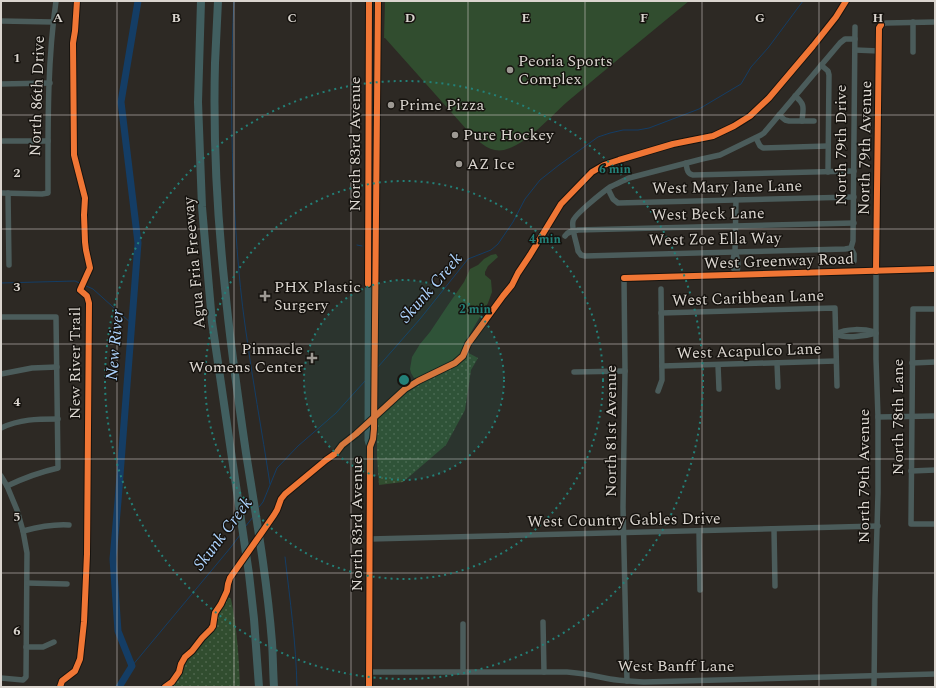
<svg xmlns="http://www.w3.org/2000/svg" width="936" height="688" viewBox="0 0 936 688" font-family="Spectral,serif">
  <defs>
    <pattern id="park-dots" width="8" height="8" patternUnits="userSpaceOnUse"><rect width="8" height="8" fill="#314d2f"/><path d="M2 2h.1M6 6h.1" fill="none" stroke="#4e664c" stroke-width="1.8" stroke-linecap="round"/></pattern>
  </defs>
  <rect width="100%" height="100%" fill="#2d2924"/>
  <g fill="#314d2f">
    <path d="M 385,1 L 689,1 C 648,35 607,68 567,102 C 550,117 526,145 504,150 C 489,153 478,141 468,131 L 385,38 L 384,38 Z"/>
    <polygon points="496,254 498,257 488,266 485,272 485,275 491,280 492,292 488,303 467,339 460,356 458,359 446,366 423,376 418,379 414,378 411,373 410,369 412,357 420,344 430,332 448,305 464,282 470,269 478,265 484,259 491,255"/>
  </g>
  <g fill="url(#park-dots)">
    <polygon points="463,350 478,358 471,370 465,410 446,445 403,482 379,485 377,456 377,413 404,389 423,376 454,362 460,356"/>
    <path d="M 225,595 L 231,599 C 237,628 239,657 240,687 L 165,687 L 172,682 L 179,672 L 181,664 L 185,657 L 192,651 L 202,638 L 211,629 L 213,626 L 215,613 L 221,604 Z"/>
  </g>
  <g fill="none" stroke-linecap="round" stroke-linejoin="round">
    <g stroke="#143d65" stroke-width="1">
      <path d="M 234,1 C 231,59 231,116 233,174 C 235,224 238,275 245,325 C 252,378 262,431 270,484"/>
      <polyline points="357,245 362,246"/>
      <polyline points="1,283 75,281 93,289 132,324"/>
      <polyline points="378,367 420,319 468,259 491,250 498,244 513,222 525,199 540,180 559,165 598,137 610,133 623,130 638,130 649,128 699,109 741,84 751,67 768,48 803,1"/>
      <polyline points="259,507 263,502 277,468 298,446 336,413 365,381"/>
      <polyline points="245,527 253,517"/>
      <path d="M 285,557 C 290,600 296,643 297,687"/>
      <polyline points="132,666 231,547 240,535"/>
    </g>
    <polyline stroke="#143d65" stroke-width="7" points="119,687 132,666 118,631 113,559 118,501 138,243 121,102 138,1"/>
    <g stroke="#4b5c5b" stroke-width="5.5">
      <polyline points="1,21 53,22"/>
      <polyline points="913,22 913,52"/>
      <polyline points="855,50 879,51"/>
      <polyline points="821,65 828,71 829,75 828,172"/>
      <polyline points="1,84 50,83"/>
      <path d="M 795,96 C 806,105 803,108 802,121"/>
      <polyline points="779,115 785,120 789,121 814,121"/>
      <polyline points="756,138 760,146 763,148 828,146"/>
      <polyline points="1,141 48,141"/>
      <path d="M 686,163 C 687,169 687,174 693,175 L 854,171"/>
      <polyline points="608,189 613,199 618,203 854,197"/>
      <path d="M 1,193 L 42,194 L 48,193 C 48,129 47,64 56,1"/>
      <polyline points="8,193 9,265"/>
      <path d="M 736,200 L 735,252 C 732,260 732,267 736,275"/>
      <path d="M 565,236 C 568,231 573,231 578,230 L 854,223"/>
      <path d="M 851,248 L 845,249 L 585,256 L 581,255 L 578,251 C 577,243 571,229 573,221 C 575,214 603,192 610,187 C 616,184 623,181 629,178 L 702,159 L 720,155 L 761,135 L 764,133 L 840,43 L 845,39 L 855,39"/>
      <polyline points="851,248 853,241 855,27"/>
      <polyline points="851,248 854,254 854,261"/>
      <path d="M 735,252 C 739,260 739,267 736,275"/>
      <polyline points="935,309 913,309 911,524 935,524"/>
      <polyline points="661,313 835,308 837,386"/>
      <path d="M 1,317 L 56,317 L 58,468 C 40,472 24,478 7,486"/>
      <path d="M 836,334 C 845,339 866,336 876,333"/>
      <path d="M 836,334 C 846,328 864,329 875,332"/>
      <polyline points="777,363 778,387"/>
      <polyline points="912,363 935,362"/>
      <polyline points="718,365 719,389"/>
      <polyline points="662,366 836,361"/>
      <polyline points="574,372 625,371"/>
      <polyline points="1,374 32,368 57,367"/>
      <polyline points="658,391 662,380 661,289"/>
      <polyline points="878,417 935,416"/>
      <path d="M 1,428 C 20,419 37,419 58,419"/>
      <polyline points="911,471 935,470"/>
      <polyline points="1,476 7,486 17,510 23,531 27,553 26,677 23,680 1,678"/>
      <polyline points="774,529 775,586"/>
      <path d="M 23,531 C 38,527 53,524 69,525"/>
      <polyline points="699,531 700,590"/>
      <polyline points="370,539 878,526"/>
      <polyline points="27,583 67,584"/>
      <polyline points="543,622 544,672"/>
      <polyline points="463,624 463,672"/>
      <polyline points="26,647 43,647 54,642"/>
      <path d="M 369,672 L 567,672 C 582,673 595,676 610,679 C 621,681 633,681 644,682 L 935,674"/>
      <polyline points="627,681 623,507 625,371 624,278 935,269"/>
      <polyline points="874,687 875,599 878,493 878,417 876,359 876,271 879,28 881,25 886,23 935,22"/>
    </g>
    <g stroke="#425c5d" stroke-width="7">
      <polyline points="369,1 368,440 370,447"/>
      <polyline points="369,687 370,447 373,439 374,429 378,1"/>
    </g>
    <g stroke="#415f60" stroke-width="8">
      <polyline points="201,1 198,102 202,207 212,322 249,574 254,619 259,687"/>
      <path d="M 218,1 C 217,22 216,43 215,63 C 213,138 217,214 225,288 C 230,343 238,398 246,453 C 256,516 267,579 272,642 C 273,657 273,672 274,687"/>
    </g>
    <defs>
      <g id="cycleway">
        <polyline points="876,271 879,28 881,25"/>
        <polyline points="624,278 935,269"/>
        <polyline points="368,284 369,1"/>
        <polyline points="60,687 62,681 75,671 80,659 84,622 87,554 89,303 87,296 80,290 90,268 86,250 85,242 84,215 85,198 74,155 73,43 75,31 77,1"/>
        <polyline points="165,687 172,682 179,672 181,664 185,657 192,651 202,638 211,629 213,626 215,613 221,604 227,591 228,584 230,578 274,515 277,510 281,499 285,494 326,460 336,453 342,445 356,434 405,389 418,381 455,363 463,356 468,344 503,296 512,285 518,273 530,255 561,204 592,172 604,165 619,160 673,144 713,136 734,126 750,116 769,98 813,46 836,17 846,1"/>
        <polyline points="369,687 370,447 373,439 374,429 378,1"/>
      </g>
    </defs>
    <use href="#cycleway" stroke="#16130f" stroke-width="8"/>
    <use href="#cycleway" stroke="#f07635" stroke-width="6"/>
  </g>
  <path fill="none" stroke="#dad5cf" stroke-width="1" stroke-opacity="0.55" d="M 117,1 L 117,687M 234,1 L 234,687M 351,1 L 351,687M 468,1 L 468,687M 585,1 L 585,687M 702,1 L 702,687M 819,1 L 819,687M 1,115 L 935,115M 1,229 L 935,229M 1,344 L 935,344M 1,459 L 935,459M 1,573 L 935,573"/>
  <circle cx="404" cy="380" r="100" fill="#238078" fill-opacity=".12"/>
  <g fill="none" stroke="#238078" stroke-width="2" stroke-dasharray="2 4">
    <circle cx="404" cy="380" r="100"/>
    <circle cx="404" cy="380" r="199"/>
    <circle cx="404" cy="380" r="299"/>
  </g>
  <g fill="#9d9993" stroke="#16130f" stroke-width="1.5">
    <circle cx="510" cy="70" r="4"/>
    <circle cx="391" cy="105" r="4"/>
    <circle cx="455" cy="135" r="4"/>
    <circle cx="459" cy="164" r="4"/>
    <path d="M263 290h4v4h4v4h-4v4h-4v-4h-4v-4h4z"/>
    <path d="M310 352h4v4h4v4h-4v4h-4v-4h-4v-4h4z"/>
  </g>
  <g text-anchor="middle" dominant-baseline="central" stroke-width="3" stroke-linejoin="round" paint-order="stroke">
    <g font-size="16" fill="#dad5cf" stroke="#16130f" text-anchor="start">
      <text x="518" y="61">Peoria Sports<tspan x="518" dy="18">Complex</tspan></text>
      <text x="399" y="105">Prime Pizza</text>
      <text x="463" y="135">Pure Hockey</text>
      <text x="467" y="164">AZ Ice</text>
      <text x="274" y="287">PHX Plastic<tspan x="274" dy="18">Surgery</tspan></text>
      <text x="303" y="349" text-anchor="end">Pinnacle<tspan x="303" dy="18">Womens Center</tspan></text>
    </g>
    <g font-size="16" fill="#dad5cf" stroke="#16130f">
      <text transform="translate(37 96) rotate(-88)">North 86th Drive</text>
      <text transform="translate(355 144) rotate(-90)">North 83rd Avenue</text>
      <text transform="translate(841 145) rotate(-90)">North 79th Drive</text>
      <text transform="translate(865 148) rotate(-89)">North 79th Avenue</text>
      <text transform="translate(727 187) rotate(-1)">West Mary Jane Lane</text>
      <text transform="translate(708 214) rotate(-1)">West Beck Lane</text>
      <text transform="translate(715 239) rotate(-1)">West Zoe Ella Way</text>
      <text transform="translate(779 261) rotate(-2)">West Greenway Road</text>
      <text transform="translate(194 263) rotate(-95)">Agua Fria Freeway</text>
      <text transform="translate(748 298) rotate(-2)">West Caribbean Lane</text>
      <text transform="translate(749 351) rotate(-2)">West Acapulco Lane</text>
      <text transform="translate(75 363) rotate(-90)">New River Trail</text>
      <text transform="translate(898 417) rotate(-90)">North 78th Lane</text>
      <text transform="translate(611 431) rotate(-90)">North 81st Avenue</text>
      <text transform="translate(864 476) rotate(-90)">North 79th Avenue</text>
      <text transform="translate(624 520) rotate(-1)">West Country Gables Drive</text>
      <text transform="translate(357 524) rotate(-90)">North 83rd Avenue</text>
      <text x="676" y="666">West Banff Lane</text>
    </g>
    <g font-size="17" font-style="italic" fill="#aed4fe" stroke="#16130f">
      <text transform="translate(431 288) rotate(-49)">Skunk Creek</text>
      <text transform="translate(115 345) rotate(-85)">New River</text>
      <text transform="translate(223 534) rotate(-53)">Skunk Creek</text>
    </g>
  </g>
  <g font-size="13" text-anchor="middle" font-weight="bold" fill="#dad5cf" stroke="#16130f" stroke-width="3" stroke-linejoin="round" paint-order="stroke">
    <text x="58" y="22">A</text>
    <text x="176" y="22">B</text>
    <text x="292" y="22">C</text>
    <text x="410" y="22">D</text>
    <text x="526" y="22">E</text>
    <text x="644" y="22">F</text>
    <text x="760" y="22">G</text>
    <text x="878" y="22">H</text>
    <text x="17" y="62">1</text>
    <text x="17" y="177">2</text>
    <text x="17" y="291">3</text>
    <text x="17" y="406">4</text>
    <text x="17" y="521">5</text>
    <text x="17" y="635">6</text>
  </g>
  <circle cx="404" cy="380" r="6" fill="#238078" stroke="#16130f" stroke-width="2"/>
  <g font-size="12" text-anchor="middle" font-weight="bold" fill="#238078" stroke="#16130f" stroke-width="3" stroke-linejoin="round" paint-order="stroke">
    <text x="615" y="173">6 min</text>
    <text x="545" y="243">4 min</text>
    <text x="475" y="313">2 min</text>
  </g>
  <rect width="936" height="688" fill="none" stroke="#dad5cf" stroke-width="4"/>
</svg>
